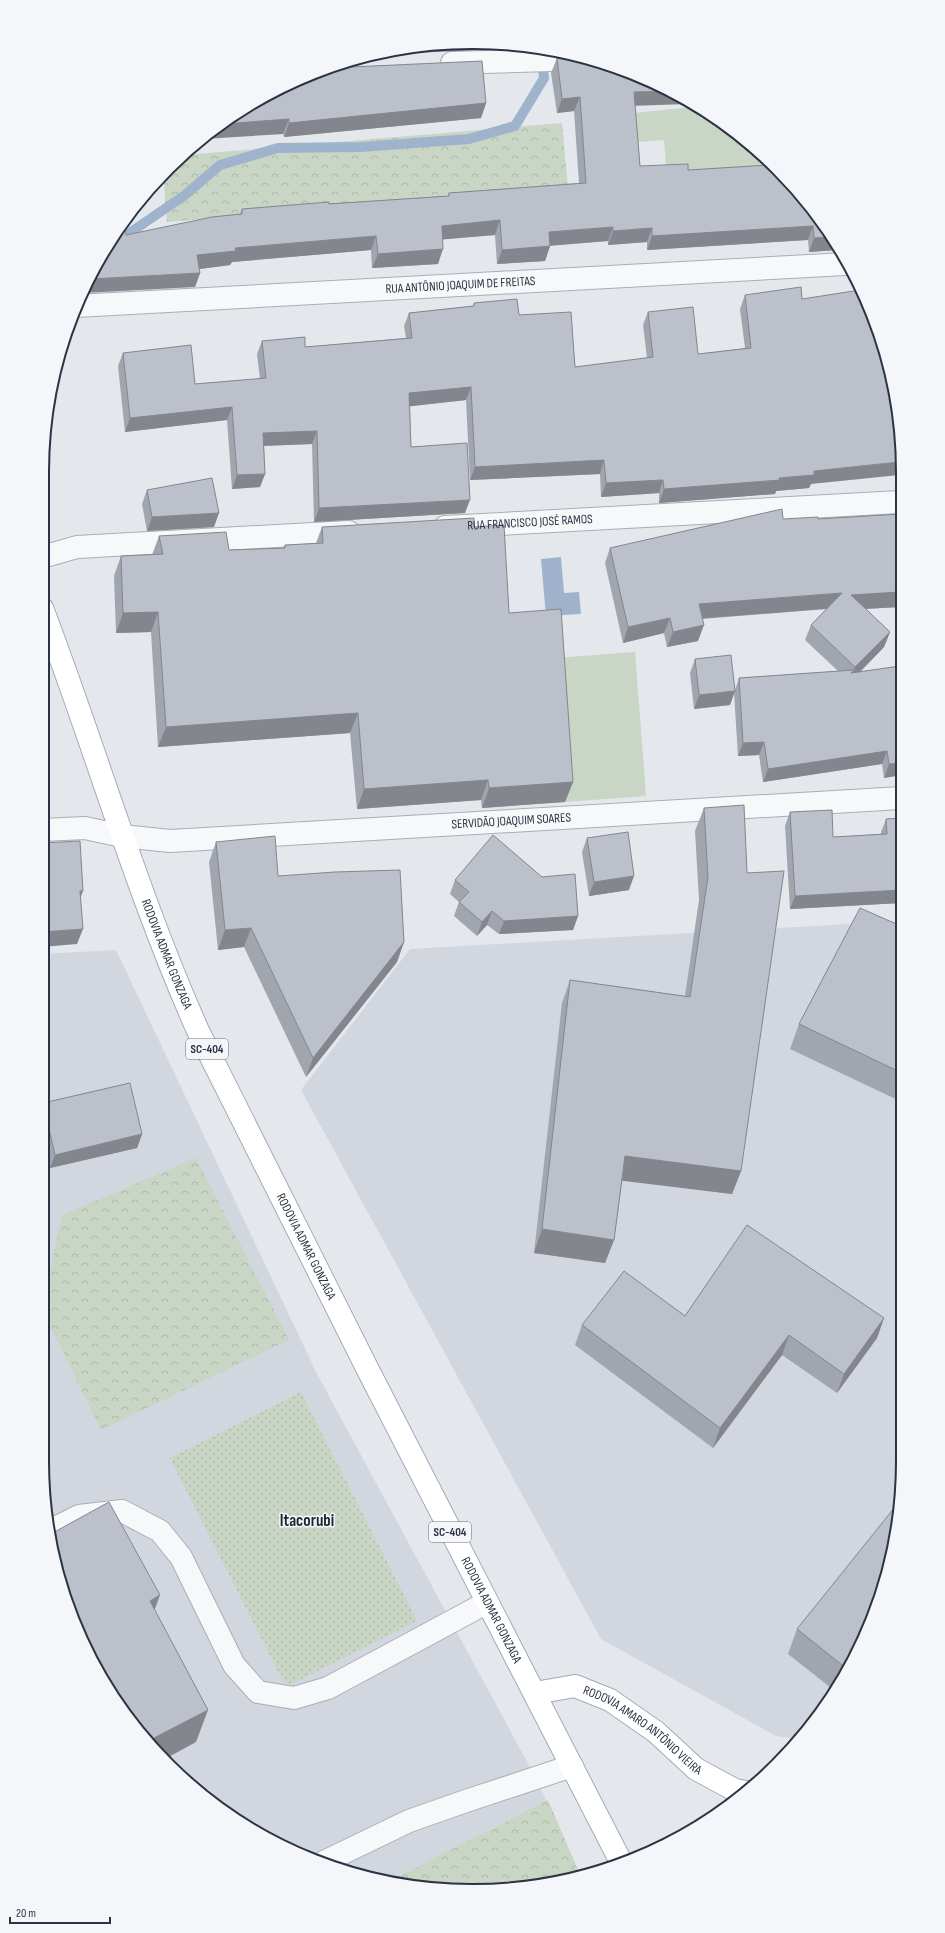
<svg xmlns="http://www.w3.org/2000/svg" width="945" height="1933" viewBox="0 0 945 1933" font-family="'Sofia Sans Condensed',sans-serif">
  <defs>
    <pattern id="forest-crowns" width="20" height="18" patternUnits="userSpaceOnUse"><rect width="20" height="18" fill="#c9d6c5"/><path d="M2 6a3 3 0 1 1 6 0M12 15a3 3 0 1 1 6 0" fill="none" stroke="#adb8ab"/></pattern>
    <pattern id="garden-dots" width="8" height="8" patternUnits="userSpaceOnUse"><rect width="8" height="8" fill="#c9d6c5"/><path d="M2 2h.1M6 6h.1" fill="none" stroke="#adb8ab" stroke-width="1.8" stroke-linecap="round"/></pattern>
  </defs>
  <rect width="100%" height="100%" fill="#e4e7ec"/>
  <g fill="#d2d6de">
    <polygon points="901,921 903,1461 895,1545 870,1625 830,1700 798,1739 776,1736 601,1639 301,1090 410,949"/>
    <polygon points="116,950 317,1374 538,1782 581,1877 528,1887 445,1890 388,1883 308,1858 257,1833 188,1784 131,1723 65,1599 50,1544 42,1461 42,954"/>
  </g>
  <g fill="#c9d6c5">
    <polygon points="693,107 734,131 777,173 667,179 664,140 577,147 575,119"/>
    <polygon points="635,652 646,796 565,802 555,658"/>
  </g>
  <g fill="url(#forest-crowns)">
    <polygon points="562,123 568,188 167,222 163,174 184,155"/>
    <polygon points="196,1158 289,1340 101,1430 42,1309 62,1215"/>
    <polygon points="548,1800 581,1877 528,1887 445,1890 388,1882"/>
  </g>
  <polygon fill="url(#garden-dots)" points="301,1392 417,1621 286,1687 170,1458"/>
  <polygon fill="#9fb4cc" points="561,557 564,593 579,592 581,614 546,616 541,559"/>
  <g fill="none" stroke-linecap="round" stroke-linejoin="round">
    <polyline stroke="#9fb4cc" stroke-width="10" points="131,232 185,195 220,165 278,148 361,147 469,139 515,126 544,78 541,49"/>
    <defs>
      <g id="minor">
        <polyline points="452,63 585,59"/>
        <path id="s1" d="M 76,306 L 845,264"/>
        <path id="s2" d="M 445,527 L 900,502"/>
        <polyline points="42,557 77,547 349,532"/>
        <path id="s3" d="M 42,830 L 85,828 L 122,836 L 170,841 L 901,798"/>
        <polyline points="49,1531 79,1516 122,1511 160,1531 181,1557 234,1665 258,1692 294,1698 328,1688 486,1603"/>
        <polyline points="322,1863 409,1821 466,1801 572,1766"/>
      </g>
      <g id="major">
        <path id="s4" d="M 42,608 C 96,749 137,895 199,1033 L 368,1370 L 621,1862"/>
        <path id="s5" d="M 535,1693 L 575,1686 L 610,1700 L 656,1732 L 696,1769 L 735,1790 L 746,1792"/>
      </g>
    </defs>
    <use href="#minor" stroke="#a9aeb7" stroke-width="24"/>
    <use href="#major" stroke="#a3abb8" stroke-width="24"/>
    <use href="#minor" stroke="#f7f8fa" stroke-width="22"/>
    <use href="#major" stroke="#fff" stroke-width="22"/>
  </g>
  <g fill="#a1a5ae">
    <polygon points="557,58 635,106 640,166 688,170 769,165 837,250 809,252 808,240 647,250 647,242 608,245 608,241 550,246 545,261 497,264 495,235 443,239 438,264 372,268 371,250 232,262 230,265 200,269 200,273 195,287 126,235 240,214 242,209 448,196 449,193 579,183 574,111 557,113 551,73"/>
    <polygon points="486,103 481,118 284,137 283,134 234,114"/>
    <polygon points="745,295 811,484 809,488 776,491 775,494 659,503 659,493 601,497 600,474 470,480 466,400 410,406 411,447 465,513 314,522 312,444 264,446 265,474 260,487 232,489 227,420 125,432 118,366 123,353 195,384 260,379 257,354 262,341 305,347 406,338 404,326 409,313 473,306 474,303 519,315 575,367 647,358 643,325 648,312 698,354 745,348 740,309"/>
    <polygon points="147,490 214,527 147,531 142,504"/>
    <polygon points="900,514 900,607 865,609 890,632 884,647 860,672 901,775 884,778 882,764 763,782 759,755 738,756 734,693 730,705 694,709 690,673 695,659 735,690 739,678 838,671 805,640 811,625 827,609 702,619 698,641 667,647 664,633 623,643 605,563 610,548 783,519 818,519"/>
    <polygon points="322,527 474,527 509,613 573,782 565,802 482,808 481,800 357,809 350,733 158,747 151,632 116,633 114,576 121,556 152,555 159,536 229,550 283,548 285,545 316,543"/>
    <polygon points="704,808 741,1171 732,1194 622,1180 614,1240 605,1263 534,1253 562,1003 570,980 685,996 699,900 695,831"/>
    <polygon points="790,812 833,837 881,834 881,832 886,819 901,903 790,909 785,826"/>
    <polygon points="587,838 629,890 589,896 582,852"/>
    <polygon points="216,842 278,876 404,942 397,962 306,1077 244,947 218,950 209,862"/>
    <polygon points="455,880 578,916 573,930 499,934 487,925 477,936 454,916 459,902 450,894"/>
    <polygon points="901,926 902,1102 790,1049 799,1024"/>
    <polygon points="43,1103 142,1134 137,1148 50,1168 42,1134 42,1107"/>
    <polygon points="685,1316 884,1318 877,1338 837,1393 782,1355 713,1448 575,1345 582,1325"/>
    <polygon points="870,1625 835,1691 788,1654 797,1629"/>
  </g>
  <g fill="#83868d">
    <polygon points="473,42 535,48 434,52 374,55 389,50"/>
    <polygon points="665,91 688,104 629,106 634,92"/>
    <polygon points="580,97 574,111 557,113 562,99"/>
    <polygon points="486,103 481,118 284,137 289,123"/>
    <polygon points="289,119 283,134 204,139 222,124"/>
    <polygon points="500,220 495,235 437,240 442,226"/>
    <polygon points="813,226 808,240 647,250 652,236"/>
    <polygon points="613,227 608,241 544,246 549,232"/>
    <polygon points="652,228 647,242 608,245 613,231"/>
    <polygon points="376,236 371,250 232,262 230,265 192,270 197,255 235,248"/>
    <polygon points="829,237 837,250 809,252 814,238"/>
    <polygon points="550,246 545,261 497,264 502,250"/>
    <polygon points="443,249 438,264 372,268 378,254"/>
    <polygon points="200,273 195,287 83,293 90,279"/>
    <polygon points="471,387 466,400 404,407 409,393"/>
    <polygon points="232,407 227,420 125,432 130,418"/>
    <polygon points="317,431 312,444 258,446 263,433"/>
    <polygon points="604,460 600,474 470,480 475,467"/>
    <polygon points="899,462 899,475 811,484 809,488 776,491 775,494 659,503 664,489 779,478 814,471"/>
    <polygon points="265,474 260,487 232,489 237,475"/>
    <polygon points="663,480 659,493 601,497 606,483"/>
    <polygon points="470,500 465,513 314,522 319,508"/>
    <polygon points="219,513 214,527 147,531 152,517"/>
    <polygon points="900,592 900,607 845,610 851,595"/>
    <polygon points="842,593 836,608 694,619 699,604"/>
    <polygon points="158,612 151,632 116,633 123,613"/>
    <polygon points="670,618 664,633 623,643 628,627"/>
    <polygon points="704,625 698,641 667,647 673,632"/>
    <polygon points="890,632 884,647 850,682 855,667"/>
    <polygon points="735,691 730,705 694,709 699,695"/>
    <polygon points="358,713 350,733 158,747 166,727"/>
    <polygon points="764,742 759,755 738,756 743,743"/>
    <polygon points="887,751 882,764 763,782 768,769"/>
    <polygon points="901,763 901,775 884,778 889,764"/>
    <polygon points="488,780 481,800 357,809 364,789"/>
    <polygon points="573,782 565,802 482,808 489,788"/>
    <polygon points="634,876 629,890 589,896 594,882"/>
    <polygon points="901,890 901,903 790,909 795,896"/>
    <polygon points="80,891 83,891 77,907"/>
    <polygon points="492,911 487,925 477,936 482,922"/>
    <polygon points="578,916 573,930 499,934 504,921"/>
    <polygon points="251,928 244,947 218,950 225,930"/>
    <polygon points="83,929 77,944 42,947 42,932"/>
    <polygon points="404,942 397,962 306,1077 313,1058"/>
    <polygon points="142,1134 137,1148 50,1168 55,1155"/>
    <polygon points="625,1156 741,1171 732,1194 616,1180"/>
    <polygon points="542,1229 614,1240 605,1263 534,1253"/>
    <polygon points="884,1318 877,1338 837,1393 844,1374"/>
    <polygon points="789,1335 782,1355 713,1448 720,1428"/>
    <polygon points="160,1595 148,1628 150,1601"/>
    <polygon points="208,1710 196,1742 165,1759 148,1741"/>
  </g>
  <g fill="#bbc0ca" stroke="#83868d">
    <polygon points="578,57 637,75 665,91 634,92 640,166 688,164 688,170 769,165 814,210 829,237 814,238 813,226 652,236 652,228 613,231 613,227 549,232 550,246 502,250 500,220 442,226 443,249 378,254 376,236 235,248 236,251 197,255 200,273 90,279 115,233 125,221 126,235 212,217 242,214 242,209 329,202 329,204 449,196 449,193 586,183 580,97 562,99 557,58"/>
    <polygon points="482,61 486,103 289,123 289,119 222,124 234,114 308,75 329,68"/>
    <polygon points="801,287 802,299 860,290 870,308 899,416 899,462 814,471 814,475 779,478 780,480 664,489 663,480 606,483 604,460 475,467 471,387 409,393 411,447 467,443 470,500 319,508 317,431 263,433 265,474 237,475 232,407 130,418 123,353 191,345 195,384 266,378 262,341 305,337 305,347 412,338 409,313 474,306 474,303 517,299 519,315 571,312 575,367 653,357 648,312 693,307 698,354 751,348 745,295"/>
    <polygon points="212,478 219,513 152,517 147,490"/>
    <polygon points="782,509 783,519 818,517 818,519 900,514 900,592 851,595 890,632 855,667 811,625 842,593 699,604 704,625 673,632 670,618 628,627 610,548"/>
    <polygon points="474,518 474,527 504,525 509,613 561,609 573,782 489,788 488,780 364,789 358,713 166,727 158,612 123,613 121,556 163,554 159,536 226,532 229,550 285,548 285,545 323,543 322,527"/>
    <polygon points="731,655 735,691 699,695 695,659"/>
    <polygon points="900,666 901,763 889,764 887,751 768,769 764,742 743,743 739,678 854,670 851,673"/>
    <polygon points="744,805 747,873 784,871 741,1171 625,1156 614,1240 542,1229 570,980 690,997 708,877 704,808"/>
    <polygon points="832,810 833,837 887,834 886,819 901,818 901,890 795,896 790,812"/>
    <polygon points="628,832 634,876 594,882 587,838"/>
    <polygon points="493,835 542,877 575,874 578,916 504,921 492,911 482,922 459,902 469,892 455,880"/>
    <polygon points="275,836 278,876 335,872 400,870 404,942 313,1058 251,928 225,930 216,842"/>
    <polygon points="80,841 83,891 80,891 83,929 42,932 42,843"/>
    <polygon points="860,908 901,926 902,1073 799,1024"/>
    <polygon points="130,1083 142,1134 55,1155 43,1103"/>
    <polygon points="747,1225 884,1318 844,1374 789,1335 720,1428 582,1325 624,1271 685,1316"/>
    <polygon points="109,1502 160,1595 150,1601 208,1710 148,1741 131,1723 100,1676 65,1599 50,1544 49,1535"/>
    <polygon points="899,1502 895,1545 870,1625 847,1669 797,1629"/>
  </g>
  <g text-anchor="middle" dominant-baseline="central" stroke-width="3" stroke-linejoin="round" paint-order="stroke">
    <g fill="#f4f6f9" stroke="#676e7b" stroke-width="1">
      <rect x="186" y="1039" width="42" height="20" rx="3"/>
      <rect x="429" y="1522" width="42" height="20" rx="3"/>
    </g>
    <g font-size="12" font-weight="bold" fill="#2b3445">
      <text x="207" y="1049">SC-404</text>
      <text x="450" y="1532">SC-404</text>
    </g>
    <g font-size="13" fill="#2b3445" stroke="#f4f6f9">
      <text stroke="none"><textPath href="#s1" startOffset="385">RUA ANTÔNIO JOAQUIM DE FREITAS</textPath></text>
      <text stroke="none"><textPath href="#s2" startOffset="85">RUA FRANCISCO JOSÉ RAMOS</textPath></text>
      <text stroke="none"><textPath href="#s3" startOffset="471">SERVIDÃO JOAQUIM SOARES</textPath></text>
      <text stroke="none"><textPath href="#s4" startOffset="368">RODOVIA ADMAR GONZAGA</textPath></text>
      <text stroke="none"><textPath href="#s4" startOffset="692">RODOVIA ADMAR GONZAGA</textPath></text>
      <text stroke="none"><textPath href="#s4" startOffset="1100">RODOVIA ADMAR GONZAGA</textPath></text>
      <text stroke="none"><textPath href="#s5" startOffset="122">RODOVIA AMARO ANTÔNIO VIEIRA</textPath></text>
    </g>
    <g font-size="17" font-weight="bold" fill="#1d2536" stroke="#f4f6f9">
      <text x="307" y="1521">Itacorubi</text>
    </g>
  </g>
  <path d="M0 0H945V1933H0ZM472 49H473A423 423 0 0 1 896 472V1461A423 423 0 0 1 473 1884H472A423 423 0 0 1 49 1461V472A423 423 0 0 1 472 49Z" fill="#f4f6f9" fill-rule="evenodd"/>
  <path fill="none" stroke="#2b3445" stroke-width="2" d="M472 49H473A423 423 0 0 1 896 472V1461A423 423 0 0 1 473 1884H472A423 423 0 0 1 49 1461V472A423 423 0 0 1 472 49Z"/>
  <path d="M10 1917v6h100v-6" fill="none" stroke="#2b3445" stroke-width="2"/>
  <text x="16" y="1917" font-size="12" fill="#2b3445" stroke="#f4f6f9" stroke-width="3" paint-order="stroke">20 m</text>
</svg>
